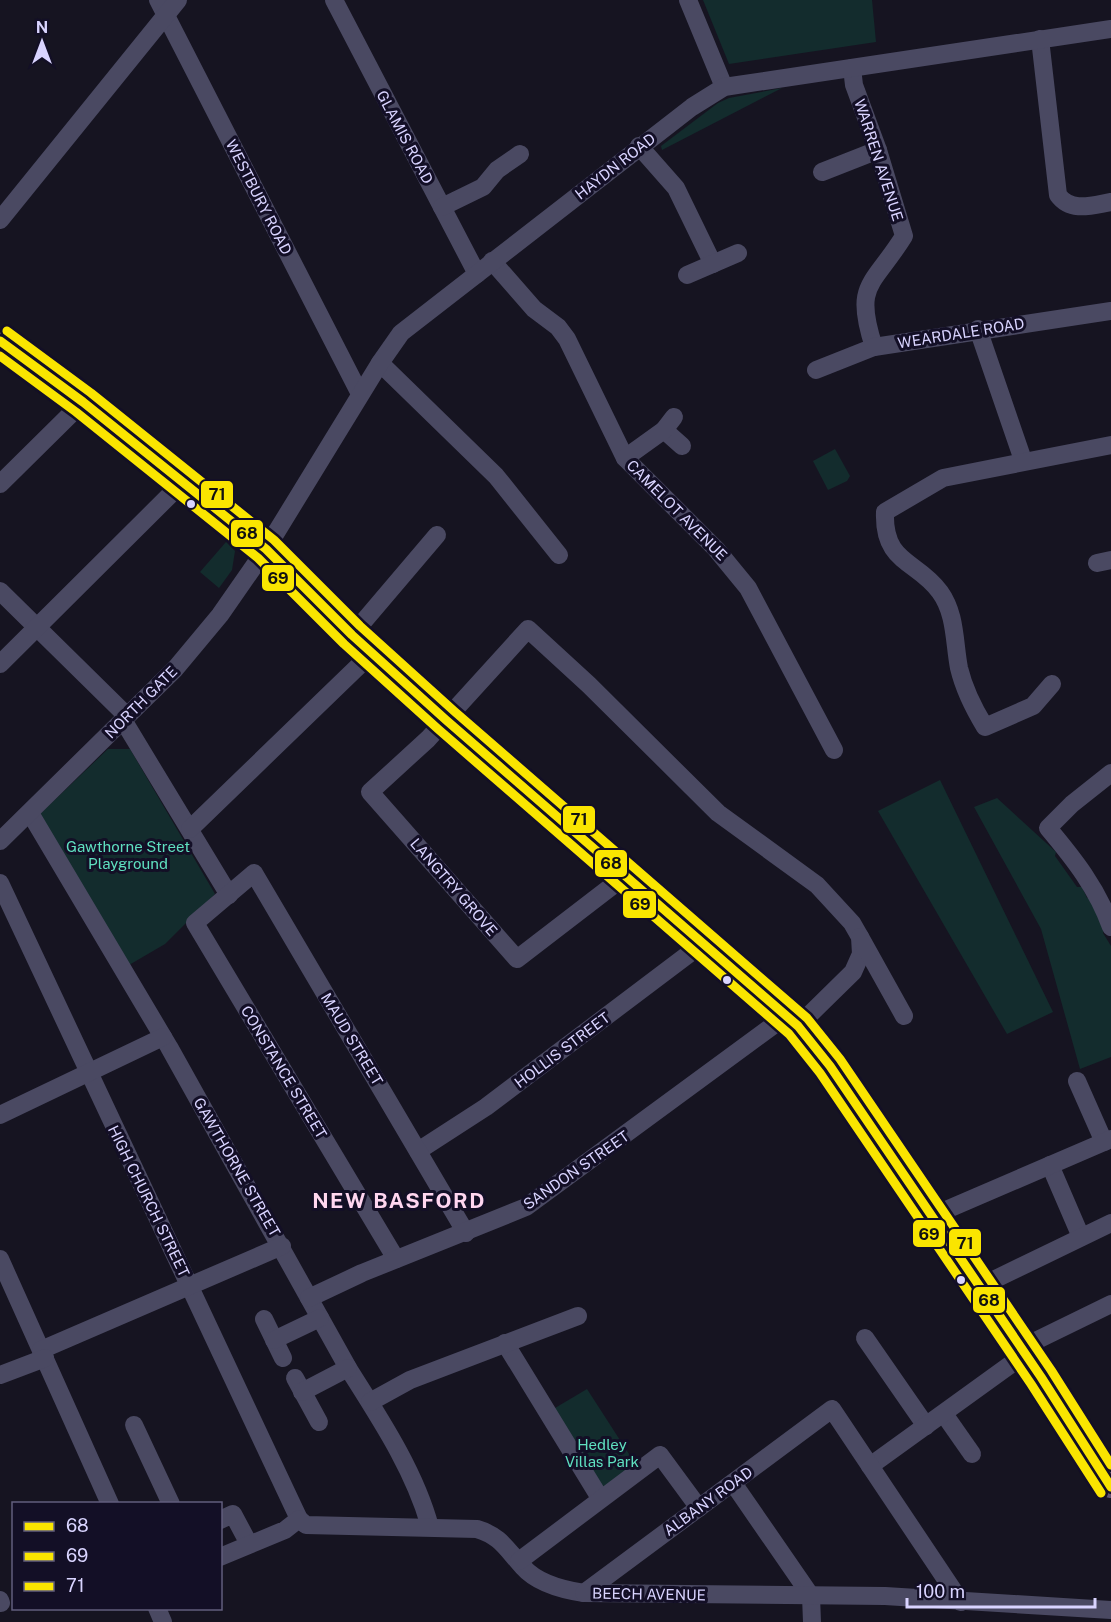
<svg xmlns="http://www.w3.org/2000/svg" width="1111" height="1622" viewBox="0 0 1111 1622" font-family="'Public Sans',sans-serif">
  <rect width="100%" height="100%" fill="#161421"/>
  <g fill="#132c2d">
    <polygon points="703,0 872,0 876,42 729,64"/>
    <polygon points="782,88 662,150 661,146 718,103 729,98"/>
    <polygon points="835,449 850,476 847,481 828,490 813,461"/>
    <polygon points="226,542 235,551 232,570 219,588 200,572"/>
    <polygon points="108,749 130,749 215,894 165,944 129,965 40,814"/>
    <polygon points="940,780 1053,1012 1007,1034 878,811"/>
    <polygon points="997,798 1056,852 1055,856 1077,887 1082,887 1087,898 1090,898 1105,928 1103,933 1111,946 1111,1057 1080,1069 1041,929 974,807"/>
    <polygon points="587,1389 638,1468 601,1494 550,1411"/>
  </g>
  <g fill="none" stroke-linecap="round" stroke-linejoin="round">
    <g stroke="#4a4962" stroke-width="18">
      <polyline points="158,0 360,394"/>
      <polyline points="334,0 477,274"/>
      <polyline points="688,0 724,87"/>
      <path d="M 1040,39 L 1058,195 C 1071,213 1093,205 1111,202"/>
      <path d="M 852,68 L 854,85 L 878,150 L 904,236 C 873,286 853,283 874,347"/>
      <polyline points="639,146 676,188 713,264"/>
      <polyline points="822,172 878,150"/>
      <polyline points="442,207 483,187 497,170 520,154"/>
      <polyline points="0,220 178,0"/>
      <polyline points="492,261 534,309 558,327 567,339 625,458 716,549 748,588 834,750"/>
      <polyline points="687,275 738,253"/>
      <polyline points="978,329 1023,460"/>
      <polyline points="380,363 496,476 559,555"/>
      <polyline points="816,370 874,347 1111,311"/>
      <polyline points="664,430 682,446"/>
      <polyline points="625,458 664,430 674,417"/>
      <polyline points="0,484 83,402"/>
      <polyline points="1097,563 1111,560"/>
      <polyline points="0,591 127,716"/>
      <polyline points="352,635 437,535"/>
      <polyline points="0,664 183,482"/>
      <path d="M 1052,684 L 1033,706 L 985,727 C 974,709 964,689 959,668 C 954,642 956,614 940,592 C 917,560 883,564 885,512 L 943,478 L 1111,445"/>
      <polyline points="123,720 229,895"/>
      <path d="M 1111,773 L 1072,804 L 1048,828 C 1074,859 1097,888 1111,927"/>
      <path d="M 30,813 L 169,1047 L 348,1368 C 379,1417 415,1471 430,1527"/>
      <polyline points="190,829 372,653"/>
      <polyline points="0,841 175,669 220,615 266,549 380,363 401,333 692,107 724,87 1111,29"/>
      <polyline points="625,876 517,959 370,792 428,739 528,629 589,685 718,813 817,885 852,923 860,937 861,954 853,972 798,1026"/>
      <polyline points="0,883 299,1519"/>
      <polyline points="860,937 904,1016"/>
      <polyline points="1077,1081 1104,1142"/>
      <polyline points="0,1115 163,1037"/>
      <polyline points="418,1151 486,1107 702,944"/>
      <polyline points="1050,1165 1081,1237"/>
      <polyline points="932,1216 1111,1139"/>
      <polyline points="0,1259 110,1504"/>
      <polyline points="396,1259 195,923 254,873 466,1233"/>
      <polyline points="979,1287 1111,1223"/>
      <polyline points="309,1298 362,1273 526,1207 786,1016"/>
      <polyline points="264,1319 283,1358"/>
      <polyline points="865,1338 926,1426"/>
      <polyline points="274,1340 320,1318"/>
      <polyline points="505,1343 600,1498"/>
      <polyline points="1021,1348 1111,1304"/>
      <polyline points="41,1350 282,1246"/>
      <polyline points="0,1375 45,1358"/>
      <polyline points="295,1378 319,1422"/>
      <polyline points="302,1392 348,1368"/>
      <polyline points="370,1402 410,1380 578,1316"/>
      <polyline points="944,1414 972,1454"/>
      <polyline points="134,1425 171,1504"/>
      <polyline points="870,1466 1025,1354"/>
      <polyline points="733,1483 811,1596 812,1622"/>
      <polyline points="220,1520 233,1514 249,1544"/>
      <path d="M 220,1557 L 285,1530 L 299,1519 L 306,1525 L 477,1529 C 501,1536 507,1550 523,1567 C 537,1583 564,1590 584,1593 L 885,1596 L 1111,1610"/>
      <polyline points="519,1561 660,1455 699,1508"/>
      <polyline points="584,1593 832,1409 961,1602"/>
      <polyline points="0,1600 1,1603"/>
      <polyline points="157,1608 163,1622"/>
    </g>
    <polyline stroke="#5e5373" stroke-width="22" points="0,341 83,402 266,549 352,635 446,720 798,1026 830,1066 1041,1377 1111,1487"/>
    <defs>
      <polyline id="bus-1" points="0,341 83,402 266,549 352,635 446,720 798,1026 830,1066 1041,1377 1111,1487"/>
      <polyline id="bus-2" points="0,356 76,412 258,558 344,644 438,729 789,1034 820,1073 1031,1384 1101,1493"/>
      <polyline id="bus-3" points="7,331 91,393 274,540 360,626 454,711 807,1018 840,1059 1051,1370 1111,1465"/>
    </defs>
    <use href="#bus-1" stroke="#130f26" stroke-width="14"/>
    <use href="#bus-2" stroke="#130f26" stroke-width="14"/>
    <use href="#bus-3" stroke="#130f26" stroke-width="14"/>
    <use href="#bus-1" stroke="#fae500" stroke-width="9"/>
    <use href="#bus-2" stroke="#fae500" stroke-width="9"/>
    <use href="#bus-3" stroke="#fae500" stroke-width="9"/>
  </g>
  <g fill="#d9d4ff" stroke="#130f26" stroke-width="2">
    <circle cx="191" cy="504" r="5"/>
    <circle cx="727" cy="980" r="5"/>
    <circle cx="961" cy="1280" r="5"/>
  </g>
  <g text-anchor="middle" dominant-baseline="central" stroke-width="6" stroke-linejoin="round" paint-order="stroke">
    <g font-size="15" fill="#d9d4ff" stroke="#130f26">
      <text transform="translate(405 137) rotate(62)">GLAMIS ROAD</text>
      <text transform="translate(879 160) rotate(72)">WARREN AVENUE</text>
      <text transform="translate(615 166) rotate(-38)">HAYDN ROAD</text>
      <text transform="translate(259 197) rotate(63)">WESTBURY ROAD</text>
      <text transform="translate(961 333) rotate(-9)">WEARDALE ROAD</text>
      <text transform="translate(677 510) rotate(45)">CAMELOT AVENUE</text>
      <text transform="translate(141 702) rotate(-45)">NORTH GATE</text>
      <text transform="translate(454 887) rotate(49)">LANGTRY GROVE</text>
      <text transform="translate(352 1039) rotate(59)">MAUD STREET</text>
      <text transform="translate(562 1050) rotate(-37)">HOLLIS STREET</text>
      <text transform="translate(284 1072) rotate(59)">CONSTANCE STREET</text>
      <text transform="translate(237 1167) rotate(60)">GAWTHORNE STREET</text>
      <text transform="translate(576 1170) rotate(-35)">SANDON STREET</text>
      <text transform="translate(149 1201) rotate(64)">HIGH CHURCH STREET</text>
      <text transform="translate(708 1501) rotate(-36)">ALBANY ROAD</text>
      <text transform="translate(649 1594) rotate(1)">BEECH AVENUE</text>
    </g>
    <g font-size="15" fill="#5fe0c0" stroke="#130f26">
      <text x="128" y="846">Gawthorne Street<tspan x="128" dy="17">Playground</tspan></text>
      <text x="602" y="1444">Hedley<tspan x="602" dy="17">Villas Park</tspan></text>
    </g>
    <g font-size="21" font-weight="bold" letter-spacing="1.5" fill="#ffd6f0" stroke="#130f26">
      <text x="399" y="1200">NEW BASFORD</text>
    </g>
  </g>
  <g stroke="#130f26" stroke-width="2">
    <rect x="200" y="480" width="34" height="29" rx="6" fill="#fae500"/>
    <rect x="230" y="519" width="34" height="29" rx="6" fill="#fae500"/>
    <rect x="261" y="564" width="34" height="28" rx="6" fill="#fae500"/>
    <rect x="562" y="805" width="34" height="29" rx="6" fill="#fae500"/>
    <rect x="594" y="849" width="34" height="29" rx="6" fill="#fae500"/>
    <rect x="622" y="890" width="35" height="29" rx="6" fill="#fae500"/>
    <rect x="912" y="1219" width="34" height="29" rx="6" fill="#fae500"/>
    <rect x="948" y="1228" width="34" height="29" rx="6" fill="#fae500"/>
    <rect x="972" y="1286" width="34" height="28" rx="6" fill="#fae500"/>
  </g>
  <g font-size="16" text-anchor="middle" font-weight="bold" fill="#111">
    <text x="217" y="500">71</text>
    <text x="247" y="539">68</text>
    <text x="278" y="584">69</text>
    <text x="579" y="825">71</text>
    <text x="611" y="869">68</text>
    <text x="640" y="910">69</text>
    <text x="929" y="1240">69</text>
    <text x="965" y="1249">71</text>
    <text x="989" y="1306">68</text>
  </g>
  <rect x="12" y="1502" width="210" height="108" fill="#130f26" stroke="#625e7d" stroke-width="1.5"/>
  <rect x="24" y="1522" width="30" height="9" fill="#fae500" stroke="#625e7d" stroke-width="1.5"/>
  <text x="66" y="1532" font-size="18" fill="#d9d4ff">68</text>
  <rect x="24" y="1552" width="30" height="9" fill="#fae500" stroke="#625e7d" stroke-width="1.5"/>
  <text x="66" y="1562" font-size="18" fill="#d9d4ff">69</text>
  <rect x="24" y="1582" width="30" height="9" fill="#fae500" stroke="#625e7d" stroke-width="1.5"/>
  <text x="66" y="1592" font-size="18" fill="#d9d4ff">71</text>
  <g transform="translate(42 42)" stroke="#130f26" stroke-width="4.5" paint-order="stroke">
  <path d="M0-4.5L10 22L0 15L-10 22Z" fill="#d9d4ff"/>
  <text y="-9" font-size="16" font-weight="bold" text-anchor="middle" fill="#d9d4ff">N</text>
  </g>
  <path d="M907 1598v9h188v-9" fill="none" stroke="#d9d4ff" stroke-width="3"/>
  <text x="916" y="1598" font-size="18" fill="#d9d4ff" stroke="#130f26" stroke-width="4.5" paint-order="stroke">100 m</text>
</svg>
